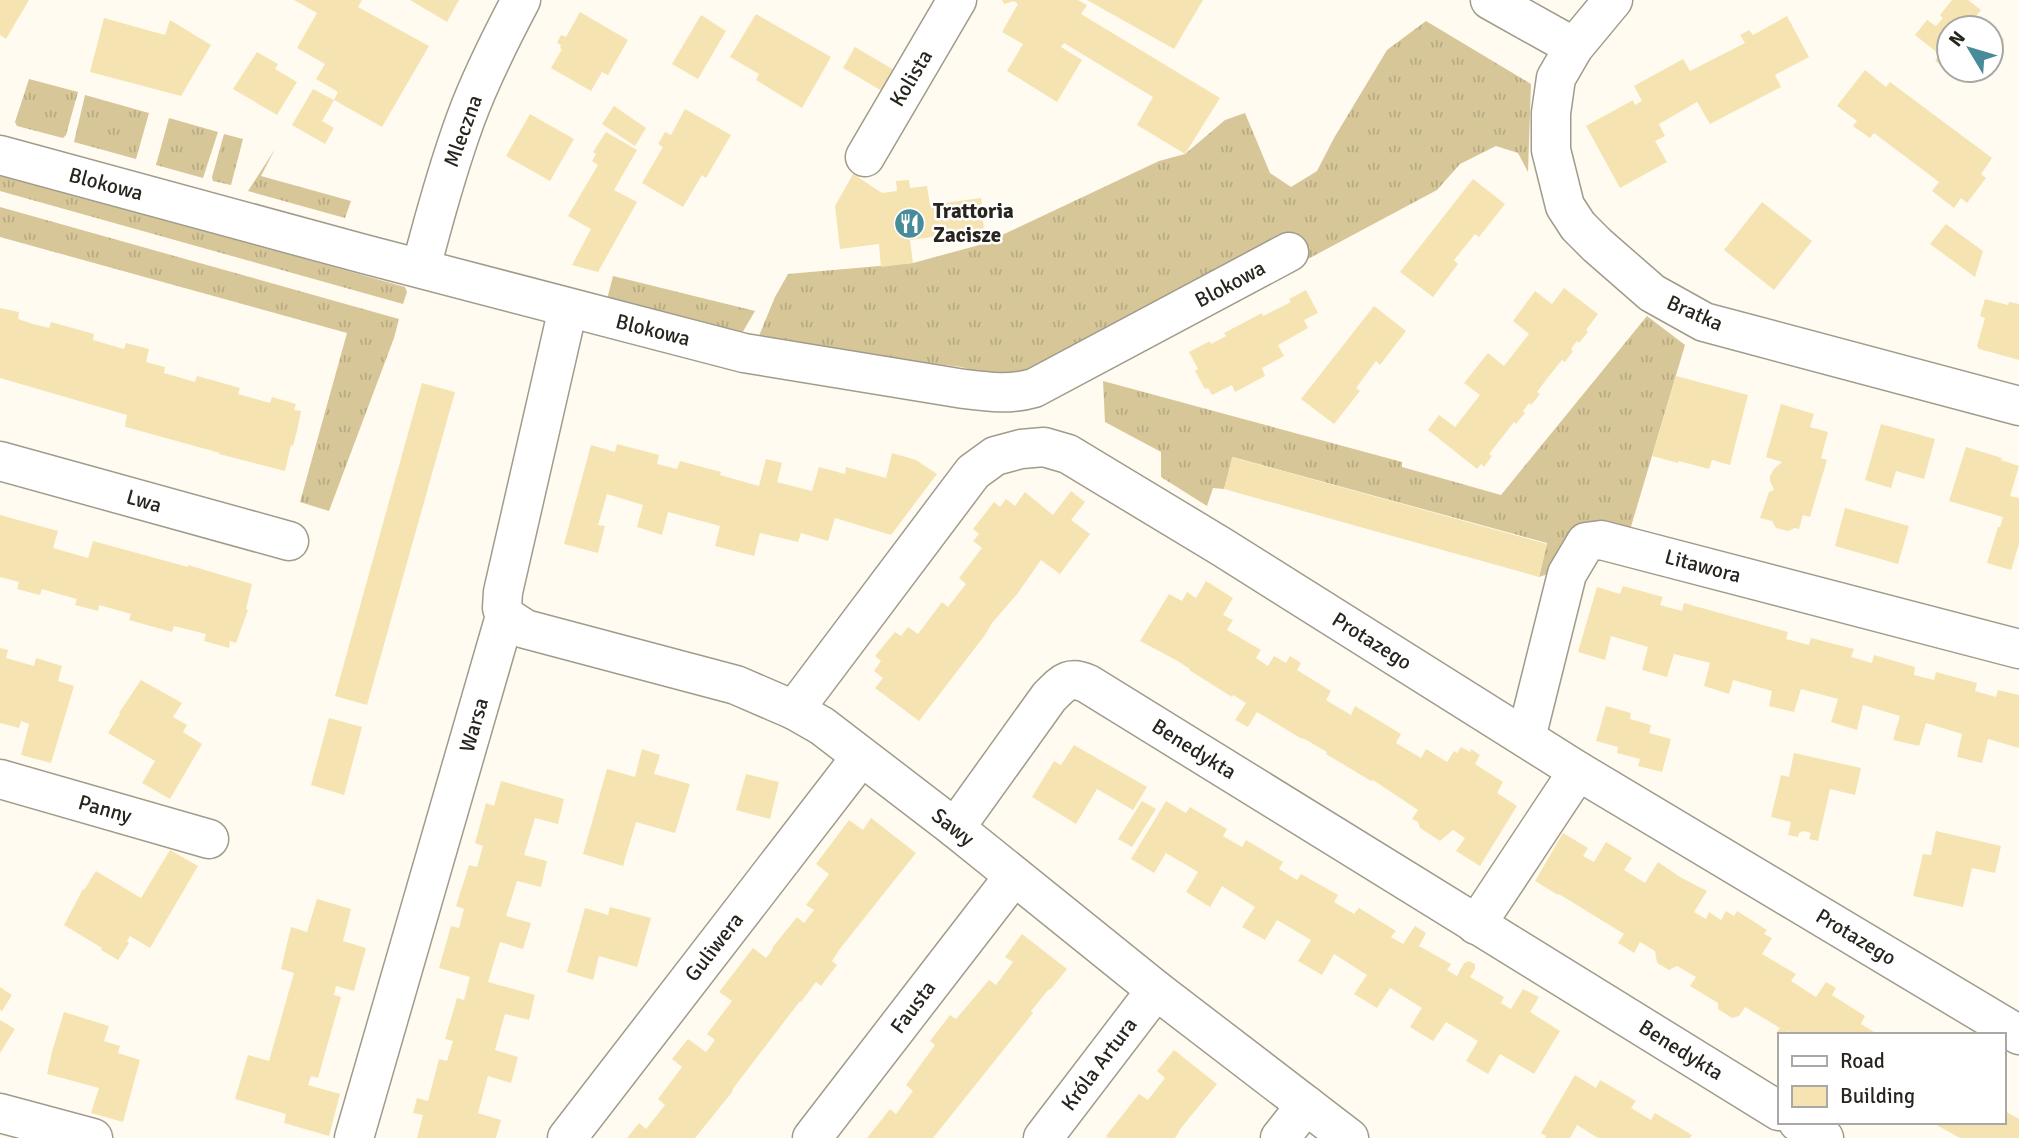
<svg xmlns="http://www.w3.org/2000/svg" width="2019" height="1138" viewBox="0 0 2019 1138" font-family="Signika,sans-serif">
  <defs>
    <pattern id="grass-tufts" width="24" height="20" patternUnits="userSpaceOnUse" patternTransform="scale(1.75)"><rect width="24" height="20" fill="#d6c698"/><path d="M3 7l-1-3M5 7V3M7 7l1-3M15 17l-1-3M17 17v-4M19 17l1-3" fill="none" stroke="#b8aa83"/></pattern>
  </defs>
  <rect width="100%" height="100%" fill="#fffbf1"/>
  <g fill="url(#grass-tufts)">
    <polygon points="1426,21 1531,84 1528,172 1518,153 1496,146 1460,164 1437,190 1308,259 1296,240 1046,368 1001,379 961,367 756,343 775,297 788,274 913,263 983,244 1159,161 1185,154 1225,120 1245,113 1270,173 1291,187 1317,171 1334,138 1387,50"/>
    <polygon points="29,79 78,92 66,135 63,138 17,126 15,122"/>
    <polygon points="85,95 149,113 136,159 74,142"/>
    <polygon points="169,118 218,132 203,178 156,165"/>
    <polygon points="224,134 243,139 231,185 213,181 212,177"/>
    <polygon points="275,149 261,176 351,201 345,218 248,191"/>
    <polygon points="0,173 405,287 407,292 403,304 0,191"/>
    <polygon points="0,207 399,319 394,338 329,511 300,502 347,333 0,237"/>
    <polygon points="613,276 755,311 738,340 605,307"/>
    <polygon points="1647,316 1685,345 1630,530 1588,521 1554,572 1539,577 1547,543 1233,457 1224,489 1213,488 1207,506 1161,477 1161,452 1105,422 1103,381 1402,462 1402,467 1501,495"/>
  </g>
  <g fill="#f5e4b1">
    <polygon points="0,0 29,0 6,39 0,35"/>
    <polygon points="294,0 362,0 358,7 429,46 382,127 334,100 322,121 334,128 325,144 292,125 313,89 334,100 338,92 316,79 325,64 297,48 317,13"/>
    <polygon points="410,0 459,0 447,22"/>
    <polygon points="1002,0 1078,0 1087,5 1081,14 1220,98 1185,154 1137,125 1153,97 1064,43 1061,47 1082,60 1057,102 1007,71 1023,44 1002,32 1018,4 1014,1 1004,4"/>
    <polygon points="1087,0 1203,0 1174,49"/>
    <polygon points="1952,0 1968,0 1981,10 1975,17 1989,28 1949,28 1949,71 1935,61 1940,55 1915,35 1927,20 1936,26 1943,18 1940,15"/>
    <polygon points="580,12 628,40 608,75 602,72 591,91 551,68 562,49 560,48 561,45 557,43 561,35 566,37"/>
    <polygon points="756,14 831,57 802,108 756,80 759,74 730,57"/>
    <polygon points="701,15 726,31 698,79 672,64"/>
    <polygon points="1787,16 1809,57 1775,75 1781,87 1710,124 1697,102 1659,124 1665,136 1655,141 1667,162 1620,188 1586,126 1633,100 1635,105 1642,101 1634,86 1683,59 1690,71 1745,43 1740,35 1749,30 1753,35"/>
    <polygon points="104,18 165,35 170,20 211,45 181,96 90,72"/>
    <polygon points="1991,29 2004,39 2002,55 1991,66"/>
    <polygon points="855,47 894,70 882,91 843,68"/>
    <polygon points="257,52 278,64 275,69 297,82 277,115 233,89"/>
    <polygon points="1865,70 1886,87 1890,82 1992,158 1981,174 1986,178 1967,203 1961,198 1954,208 1932,191 1939,182 1874,133 1870,138 1853,126 1857,121 1837,106"/>
    <polygon points="1960,70 1981,70 1973,80"/>
    <polygon points="614,106 646,128 635,146 602,124"/>
    <polygon points="685,109 731,135 706,178 702,175 683,207 642,183 663,147 658,144 665,132 671,135"/>
    <polygon points="530,114 574,139 550,181 506,156"/>
    <polygon points="606,132 637,150 614,190 637,202 598,272 572,265 591,229 568,216 598,165 592,161 596,154 593,152"/>
    <polygon points="853,174 882,193 897,191 896,181 909,180 910,188 927,186 930,205 981,198 984,230 910,240 913,263 881,267 879,244 840,249 835,206"/>
    <polygon points="1473,179 1505,204 1479,237 1475,234 1454,260 1458,264 1433,297 1400,272"/>
    <polygon points="1762,202 1812,241 1774,290 1724,250"/>
    <polygon points="1946,224 1983,251 1975,277 1930,244"/>
    <polygon points="1564,288 1598,314 1586,330 1588,332 1579,343 1577,341 1573,346 1571,349 1573,351 1565,362 1562,360 1549,376 1537,392 1540,394 1531,405 1529,403 1523,411 1525,413 1516,424 1514,422 1489,454 1492,456 1484,467 1481,464 1477,469 1428,430 1439,415 1455,427 1480,395 1464,383 1488,353 1504,366 1529,334 1513,321 1535,291 1552,304"/>
    <polygon points="1306,290 1318,313 1304,320 1308,328 1278,345 1284,356 1262,368 1265,376 1235,392 1232,385 1212,395 1208,388 1205,389 1195,371 1198,369 1189,352 1210,341 1211,344 1226,336 1224,333 1262,313 1263,316 1291,302 1289,299"/>
    <polygon points="1985,299 2008,305 2009,302 2019,304 2019,360 1979,349 1977,346 1985,318 1980,316"/>
    <polygon points="1374,306 1406,331 1380,365 1376,361 1356,388 1360,391 1334,424 1301,399"/>
    <polygon points="0,308 19,312 18,319 33,324 49,328 51,322 94,334 93,340 124,349 126,343 149,349 146,362 165,367 164,373 195,382 197,376 219,382 240,388 238,394 270,403 272,397 296,404 294,410 301,411 297,431 293,446 291,445 285,471 219,454 220,453 126,427 125,426 127,415 0,378"/>
    <polygon points="1676,376 1748,395 1730,465 1712,460 1709,469 1679,461 1678,463 1652,456"/>
    <polygon points="422,383 455,392 367,705 335,696"/>
    <polygon points="1781,404 1814,414 1810,427 1828,432 1821,458 1827,460 1810,517 1803,515 1799,529 1795,528 1788,531 1776,528 1772,521 1760,518 1769,492 1774,490 1770,481 1770,476 1774,469 1782,462 1766,457"/>
    <polygon points="1881,424 1935,439 1924,479 1896,471 1891,488 1865,480"/>
    <polygon points="617,444 659,455 657,464 677,469 680,461 721,472 720,475 759,486 766,459 782,463 777,482 812,491 819,467 845,474 846,467 886,478 892,453 916,460 937,474 891,535 835,518 828,541 801,533 798,542 760,533 754,556 715,546 720,526 668,512 662,535 637,527 643,505 607,494 598,525 605,526 598,553 564,544 591,445 615,452"/>
    <polygon points="1966,447 2002,458 2001,460 2019,466 2010,496 2019,498 2019,544 2011,570 1987,563 1998,527 2000,527 2003,517 1949,501"/>
    <polygon points="1232,457 1547,544 1539,577 1224,489"/>
    <polygon points="1071,491 1085,502 1071,520 1090,534 1060,574 1041,560 1018,593 992,623 985,635 919,721 875,688 883,678 874,671 881,661 875,656 895,632 901,636 908,627 918,634 942,602 948,607 966,584 959,578 982,548 973,541 979,534 973,529 994,502 1000,507 1006,499 1015,506 1025,492 1053,515"/>
    <polygon points="1845,508 1909,526 1898,564 1835,546"/>
    <polygon points="0,515 58,531 53,548 88,558 93,541 188,567 188,565 252,584 246,609 248,610 236,643 230,641 229,648 204,641 206,634 174,626 172,632 129,620 131,614 99,605 98,611 75,605 77,599 59,594 42,589 40,595 17,589 19,582 0,577"/>
    <polygon points="1206,581 1233,598 1223,615 1233,620 1227,630 1261,650 1256,658 1268,666 1274,656 1286,663 1290,656 1301,663 1297,670 1331,691 1326,700 1351,715 1355,706 1401,734 1396,743 1421,758 1426,749 1447,762 1454,751 1457,753 1461,747 1470,752 1471,749 1480,755 1475,764 1503,782 1497,793 1517,806 1480,866 1456,851 1465,838 1453,830 1440,841 1420,828 1418,822 1412,819 1418,810 1373,780 1371,781 1326,754 1327,752 1303,738 1302,739 1257,712 1248,727 1235,720 1246,703 1233,695 1232,697 1189,670 1190,669 1176,660 1140,641 1169,594 1182,601 1187,592 1196,598"/>
    <polygon points="1623,586 1663,597 1660,605 1682,611 1684,603 1788,632 1786,639 1809,645 1811,638 1854,649 1851,657 1872,663 1874,655 1915,667 1914,675 1934,680 1936,672 1977,683 1975,691 1996,697 1998,690 2019,695 2019,748 1988,739 1982,763 1957,757 1962,734 1926,723 1919,746 1893,740 1900,716 1863,705 1857,730 1831,722 1838,699 1801,689 1794,712 1769,706 1772,691 1733,680 1729,694 1704,686 1710,663 1674,654 1667,677 1642,670 1648,647 1611,636 1605,660 1578,652 1597,587 1620,594"/>
    <polygon points="0,648 8,650 6,658 34,666 36,658 62,666 58,681 74,686 51,763 21,755 29,724 21,721 19,728 0,723"/>
    <polygon points="141,680 182,703 173,717 187,725 183,732 202,744 170,799 142,783 155,761 108,733 120,714 119,713"/>
    <polygon points="1606,706 1631,713 1630,719 1651,725 1649,733 1671,739 1662,772 1638,766 1640,759 1617,753 1618,747 1596,741"/>
    <polygon points="329,718 362,727 344,795 311,785"/>
    <polygon points="1074,745 1147,787 1133,810 1097,789 1076,824 1032,797 1054,761 1061,765"/>
    <polygon points="642,749 660,755 654,774 690,784 675,833 636,822 623,866 583,854 607,769 635,777"/>
    <polygon points="1794,753 1861,768 1855,795 1830,789 1818,841 1809,839 1811,833 1803,831 1799,833 1798,837 1788,835 1791,822 1771,817 1781,775 1789,777"/>
    <polygon points="746,774 779,782 770,819 736,810"/>
    <polygon points="501,781 564,799 558,824 535,818 524,855 547,861 541,887 517,881 506,916 531,923 523,949 500,942 488,982 535,995 529,1020 505,1014 495,1050 518,1057 511,1083 488,1076 478,1113 501,1120 496,1138 417,1138 423,1115 413,1113 417,1098 428,1101 439,1059 447,1061 453,1041 445,1039 457,998 464,1000 470,977 439,968 451,926 459,928 464,909 456,906 469,865 477,867 483,846 475,843 486,803 494,806"/>
    <polygon points="1142,801 1156,809 1132,847 1118,839"/>
    <polygon points="1166,801 1186,813 1190,807 1227,829 1223,836 1242,847 1246,840 1283,862 1279,869 1297,880 1301,874 1338,895 1334,902 1354,914 1359,908 1396,931 1391,937 1403,944 1415,926 1426,933 1419,946 1451,964 1447,970 1457,976 1464,963 1469,961 1475,964 1475,969 1470,977 1504,997 1501,1003 1511,1009 1523,989 1539,997 1530,1012 1560,1031 1534,1074 1500,1054 1488,1074 1466,1061 1478,1041 1446,1022 1433,1041 1410,1027 1422,1008 1390,988 1377,1008 1354,994 1367,975 1334,954 1322,975 1298,961 1311,940 1277,920 1265,940 1242,927 1255,907 1222,886 1210,907 1186,892 1198,872 1166,853 1154,873 1131,859"/>
    <polygon points="871,818 916,853 839,950 832,961 837,965 821,986 816,982 801,1002 800,1001 732,1090 733,1091 695,1138 627,1138 639,1123 646,1129 665,1105 658,1099 682,1067 672,1059 688,1039 706,1052 715,1040 707,1034 732,1001 719,992 753,948 766,958 773,949 772,948 797,917 804,923 814,910 806,905 829,874 816,864 849,820 863,830"/>
    <polygon points="1936,831 2001,846 1995,873 1972,868 1963,907 1913,896 1923,854 1931,855"/>
    <polygon points="1563,833 1588,848 1583,856 1594,862 1606,842 1632,858 1624,870 1645,883 1658,862 1680,877 1707,891 1694,912 1706,919 1709,912 1721,920 1726,911 1734,916 1737,911 1767,930 1764,934 1772,938 1762,954 1796,974 1791,981 1816,997 1826,982 1836,988 1832,995 1865,1016 1861,1024 1879,1035 1793,1035 1788,1031 1785,1035 1779,1035 1776,1033 1780,1028 1745,1007 1739,1016 1732,1018 1718,1009 1718,1003 1690,986 1696,977 1677,966 1669,970 1657,963 1655,951 1640,942 1634,953 1618,943 1624,934 1559,894 1558,895 1535,881"/>
    <polygon points="170,850 198,866 150,948 130,936 127,941 129,943 118,960 101,950 102,948 64,925 83,889 84,890 96,871 141,898"/>
    <polygon points="317,899 351,909 343,941 366,948 354,991 336,986 334,995 341,997 318,1078 311,1076 308,1085 340,1094 329,1136 284,1123 286,1114 235,1099 248,1055 269,1061 294,973 281,969 291,927 307,932"/>
    <polygon points="610,907 651,918 637,967 599,956 593,980 567,972 585,908 608,915"/>
    <polygon points="1022,934 1067,969 1050,990 1049,989 1031,1011 1033,1013 933,1138 867,1138 890,1109 896,1114 913,1091 906,1085 935,1045 930,1041 950,1015 956,1019 989,980 996,985 1013,962 1005,957"/>
    <polygon points="0,987 12,995 2,1011 0,1010"/>
    <polygon points="64,1012 109,1026 104,1041 120,1046 118,1053 140,1060 123,1122 91,1113 99,1088 47,1074 52,1052"/>
    <polygon points="0,1020 15,1029 0,1053"/>
    <polygon points="1174,1050 1217,1084 1181,1128 1175,1138 1108,1138 1106,1136 1139,1094 1148,1100 1165,1078 1157,1071"/>
    <polygon points="1575,1075 1596,1088 1600,1080 1636,1101 1631,1108 1651,1120 1655,1113 1692,1135 1690,1138 1598,1138 1577,1125 1570,1138 1545,1138 1546,1136 1541,1133"/>
    <polygon points="2003,1110 2019,1119 2019,1138 1960,1138 1931,1122 2003,1122"/>
  </g>
  <g fill="none" stroke-linecap="round" stroke-linejoin="round">
    <defs>
      <g id="minor">
        <polyline points="1490,0 1574,47"/>
        <polyline points="1613,0 1574,47 1556,78 1551,113 1551,150 1565,206 1578,226 1597,245 1652,293 1704,322 2019,406"/>
        <path d="M 0,155 L 364,254 L 744,353 L 964,389 C 988,392 1010,395 1034,388 L 1289,252"/>
        <polyline points="865,157 957,0"/>
        <path d="M 421,268 C 434,218 448,167 466,118 C 481,77 501,38 521,0"/>
        <polyline points="0,461 289,541"/>
        <polyline points="505,616 525,629 736,685 794,710 822,726 955,828 1156,990 1349,1138"/>
        <polyline points="794,710 973,472 995,456 1021,449 1044,447 1068,454 1222,547 1578,771 2019,1035"/>
        <polyline points="1526,738 1567,574 1586,542 1601,540 2019,649"/>
        <polyline points="0,779 209,839"/>
        <path d="M 955,828 L 1049,697 C 1063,683 1069,675 1088,684 L 1779,1111"/>
        <polyline points="1476,925 1578,771"/>
        <polyline points="0,1113 93,1138"/>
        <polyline points="1798,1122 1824,1138"/>
        <polyline points="354,1138 505,616 502,608 503,592 568,308"/>
        <polyline points="567,1138 861,757"/>
        <polyline points="812,1138 1014,876"/>
        <polyline points="1043,1138 1156,990"/>
        <polyline points="1280,1138 1306,1105"/>
      </g>
    </defs>
    <use href="#minor" stroke="#a19b8b" stroke-width="41"/>
    <use href="#minor" stroke="#fff" stroke-width="38"/>
  </g>
  <defs>
    <symbol id="restaurant-disc" viewBox="-11 -11 22 22"><circle r="9.5" fill="#488b9a" stroke="#fff"/><path d="M-5-6h1v4h1v-4h1v4h1v-4h1v5L-1.5 .5V6h-2V.5L-5-1ZM5-6V6H3V1.5H1.5Q1.5-4 5-6Z" fill="#fff"/></symbol>
  </defs>
  <g fill-rule="evenodd">
    <use href="#restaurant-disc" x="892" y="206" width="35" height="35"/>
  </g>
  <g text-anchor="middle" dominant-baseline="central" stroke-width="5" stroke-linejoin="round" paint-order="stroke">
    <g font-size="21" fill="#28251f" stroke="#fff">
      <text transform="translate(911 78) rotate(-59)">Kolista</text>
      <text transform="translate(463 131) rotate(-70)">Mleczna</text>
      <text transform="translate(106 184) rotate(15)">Blokowa</text>
      <text transform="translate(1230 284) rotate(-28)">Blokowa</text>
      <text transform="translate(1695 313) rotate(24)">Bratka</text>
      <text transform="translate(653 330) rotate(14)">Blokowa</text>
      <text transform="translate(144 501) rotate(16)">Lwa</text>
      <text transform="translate(1703 566) rotate(15)">Litawora</text>
      <text transform="translate(1372 641) rotate(32)">Protazego</text>
      <text transform="translate(474 725) rotate(-74)">Warsa</text>
      <text transform="translate(1194 749) rotate(32)">Benedykta</text>
      <text transform="translate(105 809) rotate(16)">Panny</text>
      <text transform="translate(953 827) rotate(38)">Sawy</text>
      <text transform="translate(1856 937) rotate(31)">Protazego</text>
      <text transform="translate(714 947) rotate(-52)">Guliwera</text>
      <text transform="translate(913 1007) rotate(-53)">Fausta</text>
      <text transform="translate(1681 1050) rotate(32)">Benedykta</text>
      <text transform="translate(1099 1064) rotate(-53)">Króla Artura</text>
    </g>
    <g font-size="21" font-weight="bold" fill="#28251f" stroke="#fff" text-anchor="start">
      <text x="933" y="211">Trattoria<tspan x="933" dy="24">Zacisze</tspan></text>
    </g>
  </g>
  <rect x="1778" y="1033" width="228" height="91" fill="#ffffff" stroke="#a9a8a5" stroke-width="2"/>
  <rect x="1792" y="1056" width="35" height="10" fill="#ffffff" stroke="#a9a8a5" stroke-width="2"/>
  <text x="1840" y="1068" font-size="21" fill="#28251f">Road</text>
  <rect x="1792" y="1086" width="35" height="21" fill="#f5e4b1" stroke="#a9a8a5" stroke-width="2"/>
  <text x="1840" y="1103" font-size="21" fill="#28251f">Building</text>
  <g transform="translate(1970 49) rotate(308)"><circle r="33" fill="#ffffff" stroke="#a9a8a5" stroke-width="2"/>
  <path d="M0-5L12 26L0 18L-12 26Z" fill="#488b9a"/>
  <text y="-10" font-size="19" font-weight="bold" text-anchor="middle" fill="#28251f">N</text>
  </g>
</svg>
